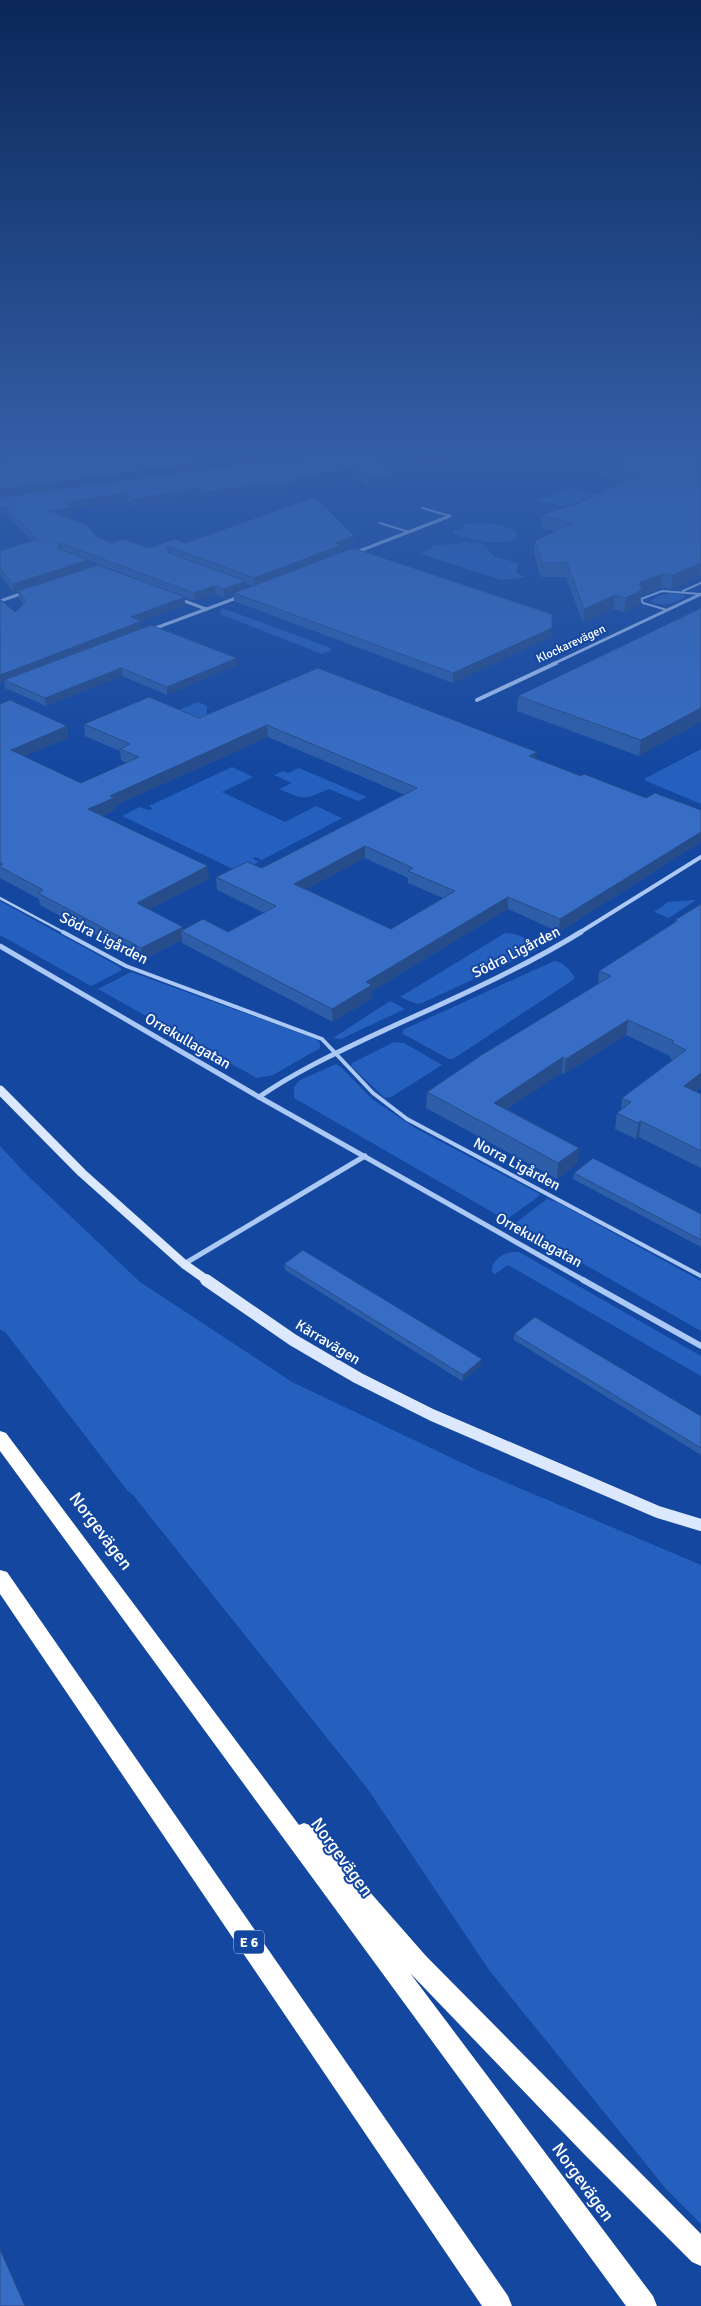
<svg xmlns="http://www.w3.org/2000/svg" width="701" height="2306" viewBox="0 0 701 2306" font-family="Signika,sans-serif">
  <rect width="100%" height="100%" fill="#1347a0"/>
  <g fill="#2660bf">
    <polygon points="571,487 596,494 563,507 538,500"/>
    <path d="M 477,523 C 489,524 512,524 518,536 C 507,549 467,539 453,533 L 454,529 L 461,530 L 465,527 L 459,526 L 461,525 Z"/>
    <polygon points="473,540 482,543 495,557 518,563 517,574 527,577 501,580 421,554 435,545 458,544 468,541 472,543 474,542"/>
    <path d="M 675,593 L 686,596 C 676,603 663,608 650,601 L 660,595 Z"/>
    <polygon points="222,608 331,648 329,649 332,650 322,654 220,614"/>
    <polygon points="198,702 207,706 207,715 197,720 177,711"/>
    <polygon points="701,749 701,804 644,780 646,778"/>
    <polygon points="232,767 253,777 222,792 285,822 316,806 342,818 262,860 256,857 252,858 259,862 237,871 122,816 140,807 148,810 153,809 149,806"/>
    <path d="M 299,768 L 367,797 L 358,801 L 329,789 C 304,800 304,800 279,789 L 292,783 L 274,775 L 283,771 L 288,773 Z"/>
    <polygon points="696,900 669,918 654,912 668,902"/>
    <polygon points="0,901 118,966 122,970 91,986 0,935"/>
    <path d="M 505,933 C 515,933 534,939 537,950 L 422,1003 L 417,1004 L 400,997 Z"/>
    <path d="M 554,961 C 563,961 569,970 575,977 L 573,980 L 453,1059 L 449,1059 L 403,1034 L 403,1030 L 407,1028 Z"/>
    <polygon points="131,972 316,1039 320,1043 320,1048 273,1075 257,1078 98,989"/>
    <polygon points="390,1001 405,1009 341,1039 333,1038"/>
    <polygon points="394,1042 404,1043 442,1065 391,1097 385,1098 351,1066 352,1063"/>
    <polygon points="336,1064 342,1068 372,1099 415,1128 540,1194 538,1197 506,1220 294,1098 294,1087 300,1080"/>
    <polygon points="0,1146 26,1174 140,1282 292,1382 477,1470 701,1565 701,2224 667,2190 489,1970 367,1788 133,1495 127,1490 6,1333 0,1329"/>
    <polygon points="547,1199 557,1202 701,1281 701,1331 514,1224"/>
    <path d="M 512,1252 L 519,1252 L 701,1356 L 701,1376 L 508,1265 L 495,1274 L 492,1272 C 491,1260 502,1254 512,1252 Z"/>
  </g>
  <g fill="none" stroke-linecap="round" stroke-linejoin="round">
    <g stroke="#acc8f4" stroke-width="2">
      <polyline points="422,508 450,516"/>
      <polyline points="380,523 409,532"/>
      <polyline points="683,591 701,583"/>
      <polyline points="667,610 643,603 641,599 662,591 700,594"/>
    </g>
    <polyline stroke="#acc8f4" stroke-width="2.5" points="0,898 65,933"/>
    <polyline stroke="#acc8f4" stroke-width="4" points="63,932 126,966 322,1039 373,1093 407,1119 701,1276"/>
    <g stroke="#acc8f4" stroke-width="3">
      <polyline points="354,553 450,516"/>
      <polyline points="179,599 206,609"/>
      <polyline points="0,601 23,593"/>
      <polyline points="153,629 239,597"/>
      <polyline points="553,664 701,594"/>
    </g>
    <g stroke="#acc8f4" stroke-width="4">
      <polyline points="477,700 556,663"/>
      <polyline points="579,933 701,857"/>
    </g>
    <g stroke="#acc8f4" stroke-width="5">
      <polyline points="0,946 259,1097 585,1281"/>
      <path d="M 259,1097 C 295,1072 336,1053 376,1034 C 445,1002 516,972 581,932"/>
      <polyline points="184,1264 365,1156"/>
    </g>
    <polyline stroke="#acc8f4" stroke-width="6" points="583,1280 701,1346"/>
    <polyline stroke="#dce8fd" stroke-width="9" points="0,1090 82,1173 184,1264 208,1281"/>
    <polyline stroke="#dce8fd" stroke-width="12" points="206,1280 293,1340 358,1378 432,1415 658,1512 701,1525"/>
    <g fill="#fff" fill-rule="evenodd">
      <polygon points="0,1431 6,1433 299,1825 304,1823 312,1826 426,1956 701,2234 701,2266 692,2262 584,2154 410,1973 653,2296 657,2306 626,2306 0,1451"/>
      <polygon points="0,1570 7,1572 508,2296 512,2306 482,2306 0,1594"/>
    </g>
  </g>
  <g fill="#2f5ea9" fill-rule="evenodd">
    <path d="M 0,454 L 468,454 L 458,456 L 458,459 L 455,459 L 455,462 L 390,471 L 396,483 L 368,487 L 354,476 L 299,484 L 300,489 L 201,499 L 199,497 L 133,507 L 127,501 L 71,509 L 72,516 L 64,517 L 97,537 L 112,543 L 149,548 L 185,543 L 354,544 L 342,548 L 342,552 L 552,628 L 551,637 L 453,683 L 234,601 L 234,594 L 224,598 L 215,594 L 195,601 L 88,560 L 89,568 L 185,597 L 185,605 L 141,621 L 142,628 L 237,658 L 237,665 L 167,695 L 122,676 L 46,706 L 5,688 L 4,681 L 0,683 L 0,599 L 15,612 L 23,604 L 19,598 L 18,591 L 14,593 L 0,575 L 0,551 L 32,541 L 7,514 L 0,516 ZM 246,583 L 252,586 L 246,588 Z"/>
    <polygon points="701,454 701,577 700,576 671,589 661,588 641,596 640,604 624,612 613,609 583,623 566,577 541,577 534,554 535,541 554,532 541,528 541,515 576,504 621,482 601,476 602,464"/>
    <polygon points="701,608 639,756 517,711 518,696"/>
    <path d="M 318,668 L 537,759 L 581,776 L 646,798 L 701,810 L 701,842 L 559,932 L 508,909 L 372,991 L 372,998 L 333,1022 L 182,943 L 182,940 L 142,960 L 40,905 L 39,899 L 0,878 L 0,704 L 67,726 L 68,738 L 24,756 L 81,783 L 127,763 L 121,760 L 120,751 L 85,736 L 84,724 L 199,718 ZM 268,737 L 405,795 L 262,868 L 216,877 L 217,890 L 264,913 L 228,932 L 183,930 L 149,909 L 209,879 L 102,816 L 115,810 L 114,806 ZM 365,858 L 408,878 L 408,883 L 443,898 L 391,929 L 306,889 Z"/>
    <polygon points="701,904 701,1087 696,1091 701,1094 701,1168 639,1137 636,1139 615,1129 617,1113 621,1110 622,1098 673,1060 670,1058 670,1056 626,1035 564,1074 562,1073 507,1109 579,1148 578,1163 557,1179 426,1108 427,1092 598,984 599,971 675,922 675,920"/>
    <polygon points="574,1173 701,1214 701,1247 573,1179"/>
    <polygon points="284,1264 481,1366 462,1381 285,1270"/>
    <polygon points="514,1334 701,1416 701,1455 514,1340"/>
  </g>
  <g fill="#264c8a">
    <polygon points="266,454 320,454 0,498 0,490"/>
    <polygon points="452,454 468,454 458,456 458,459 455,459 455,462 382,472 382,464"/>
    <polygon points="354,469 354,476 299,484 300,489 201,499 201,492"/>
    <polygon points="396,475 396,483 368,487 368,479"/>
    <polygon points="199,489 199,497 133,507 133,499"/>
    <polygon points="126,493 127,501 71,509 72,516 50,519 49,511 65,502"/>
    <polygon points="6,507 7,514 0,516 0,508"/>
    <polygon points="354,536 354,544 342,548 342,553 254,586 254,578 335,543"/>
    <polygon points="61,543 62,551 59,553 58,545"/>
    <polygon points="170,547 171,555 168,556 167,548"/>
    <polygon points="88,560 89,568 14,593 13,584"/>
    <polygon points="701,563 700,576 671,589 673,575"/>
    <polygon points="663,574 661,588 641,596 640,604 624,612 626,598 640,585 641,582"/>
    <polygon points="246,581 246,589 234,593 234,594 224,598 224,589"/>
    <polygon points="215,586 215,594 195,601 194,593"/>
    <polygon points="615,595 613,609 583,623 584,609"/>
    <polygon points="185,597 185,605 132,625 131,617"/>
    <polygon points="142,621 142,629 4,680 4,681 0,683 0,675"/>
    <polygon points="552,628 551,637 453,683 453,673"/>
    <polygon points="237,658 237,665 167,695 167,687"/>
    <polygon points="121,668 122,676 46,706 45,698"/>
    <polygon points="701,708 701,722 639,756 641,740"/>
    <polygon points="267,725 268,737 114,806 115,810 90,821 88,809 110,796"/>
    <polygon points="67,726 68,738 12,761 11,750"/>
    <polygon points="537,752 536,763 529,756"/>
    <polygon points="701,832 701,842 559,932 560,919"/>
    <polygon points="365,846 365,858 294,896 294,884"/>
    <polygon points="208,866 209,879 138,915 137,903"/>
    <polygon points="508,897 508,909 372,991 372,998 333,1022 332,1009 366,982"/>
    <polygon points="183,927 183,932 181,931 182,940 142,960 141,948"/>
    <polygon points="628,1020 626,1035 564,1074 566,1059"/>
    <polygon points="563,1057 562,1073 493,1118 494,1103"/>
    <polygon points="701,1073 701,1087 682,1101 684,1086"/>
    <polygon points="641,1121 639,1137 636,1139 638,1123"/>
    <polygon points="579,1148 578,1163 557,1179 558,1163"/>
    <polygon points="482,1359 481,1366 462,1381 463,1375"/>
  </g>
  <g fill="#376dc5" stroke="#264c8a" fill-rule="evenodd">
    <polygon points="0,454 266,454 0,490"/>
    <polygon points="317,454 455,454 382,464 396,475 368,479 354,469 295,477 299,481 201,492 199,489 133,499 126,493 65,502 71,508 49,511 87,525 97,537 112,543 123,539 149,548 175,539 185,543 315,497 354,536 335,543 342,545 254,578 170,547 167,548 169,553 246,581 224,589 215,586 194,593 61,543 58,545 60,549 88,560 13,584 0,568 0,551 37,539 6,507 0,508 0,497"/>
    <polygon points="626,454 701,454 701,563 673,575 663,574 641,582 640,585 642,590 626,598 615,595 584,609 567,563 542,563 535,541 572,523 541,515 576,504 638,474 602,464"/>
    <polygon points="353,548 552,614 552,628 453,673 234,593"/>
    <polygon points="98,565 185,597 131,617 142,621 0,675 0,599 15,612 26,601 18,591"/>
    <polygon points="701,608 701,708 641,740 518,696"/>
    <polygon points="151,625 237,658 167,687 121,668 45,698 4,680"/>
    <path d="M 318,668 L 537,752 L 529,756 L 581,776 L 584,774 L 646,798 L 655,793 L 701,810 L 701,832 L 560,919 L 508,897 L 366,982 L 372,985 L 332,1009 L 181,931 L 203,919 L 228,932 L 276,906 L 216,877 L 247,862 L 262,868 L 417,788 L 267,725 L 110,796 L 114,798 L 88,809 L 208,866 L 137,903 L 183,927 L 141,948 L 38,893 L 43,890 L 0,867 L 0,865 L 3,864 L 0,862 L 0,704 L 10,700 L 67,726 L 11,750 L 81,783 L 139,757 L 120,749 L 130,744 L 84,724 L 149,697 L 199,718 ZM 365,846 L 413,868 L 408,871 L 455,891 L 391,929 L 294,884 Z"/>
    <polygon points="701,904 701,1073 684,1086 701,1094 701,1151 641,1121 638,1123 617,1113 631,1102 622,1098 686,1050 672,1043 674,1041 628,1020 566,1059 563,1057 494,1103 579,1148 558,1163 427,1092 483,1054 611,976 599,971 677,921 675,920"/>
    <polygon points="593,1158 701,1214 701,1240 574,1173"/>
    <polygon points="303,1250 482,1359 463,1375 284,1264"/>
    <polygon points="535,1317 701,1416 701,1448 514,1334"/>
    <polygon points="0,2249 25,2306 0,2306"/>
  </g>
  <linearGradient id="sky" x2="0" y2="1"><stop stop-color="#0a2758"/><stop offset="0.58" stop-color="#335ea7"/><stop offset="1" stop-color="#335ea7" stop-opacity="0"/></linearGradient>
  <rect width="701" height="777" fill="url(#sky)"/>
  <g text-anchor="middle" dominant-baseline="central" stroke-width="4" stroke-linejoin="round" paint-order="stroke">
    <g font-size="12" fill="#fff" stroke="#1347a0">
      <text transform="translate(571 644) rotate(-25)">Klockarevägen</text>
    </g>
    <rect fill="#1347a0" stroke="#b8c8e2" stroke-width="1" x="234" y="1930.5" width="30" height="23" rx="4"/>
    <g font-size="14" font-weight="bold" fill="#fff">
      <text x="249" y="1942">E 6</text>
    </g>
    <g font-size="15" fill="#fff" stroke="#1347a0">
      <text transform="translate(104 938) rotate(27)">Södra Ligården</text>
      <text transform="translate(516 952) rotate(-27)">Södra Ligården</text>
      <text transform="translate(188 1041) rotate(30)">Orrekullagatan</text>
      <text transform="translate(517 1164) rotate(28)">Norra Ligården</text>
      <text transform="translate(539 1240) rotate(29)">Orrekullagatan</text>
      <text transform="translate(328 1342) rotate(31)">Kärravägen</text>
    </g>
    <g font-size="18" fill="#fff" stroke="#1347a0">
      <text transform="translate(101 1531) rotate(53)">Norgevägen</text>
      <text transform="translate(342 1857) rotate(54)">Norgevägen</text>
      <text transform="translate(583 2182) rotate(54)">Norgevägen</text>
    </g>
  </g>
</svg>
